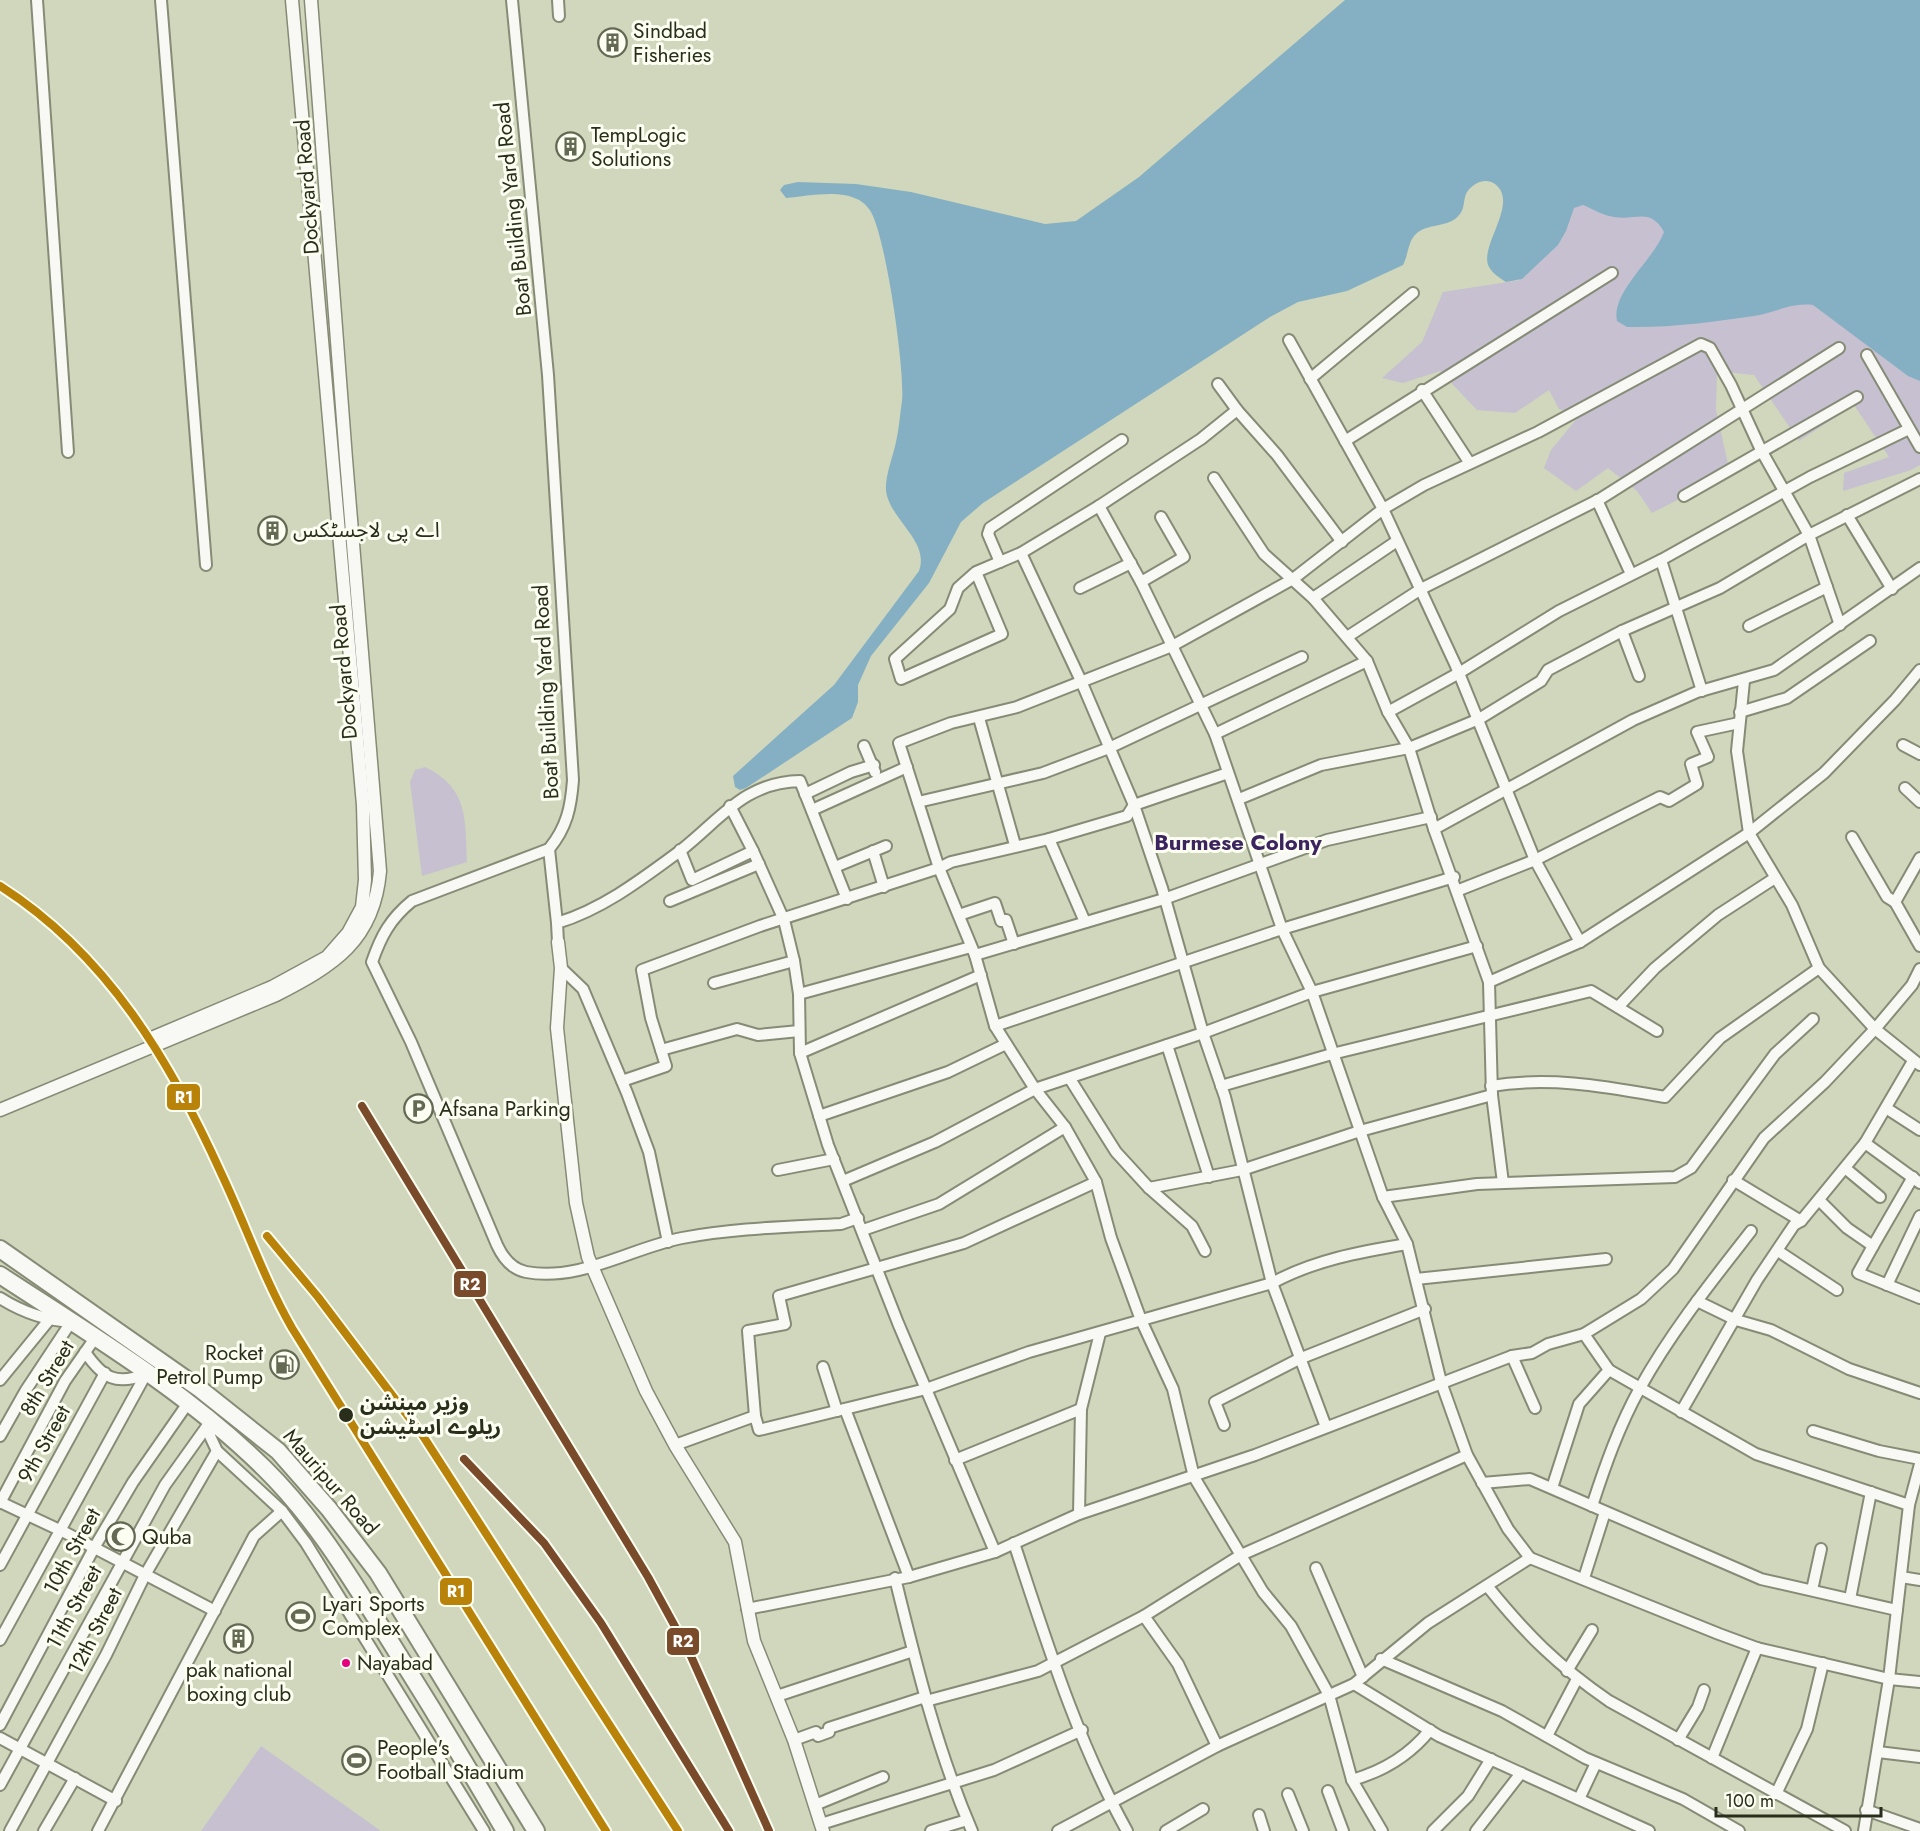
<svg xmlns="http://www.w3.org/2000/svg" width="1920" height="1831" viewBox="0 0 1920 1831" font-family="Jost,'Noto Sans Arabic',sans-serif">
  <rect width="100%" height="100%" fill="#d0d7bc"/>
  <g fill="#c6c0d1">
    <polygon points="1920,0 1920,465 1911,470 1843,491 1844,473 1889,457 1854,405 1799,441 1754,375 1717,371 1716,410 1730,473 1652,513 1637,491 1608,468 1576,491 1544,468 1551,450 1579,416 1559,409 1549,390 1515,413 1477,410 1440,371 1403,383 1382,378 1422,342 1443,292 1520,280 1513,241"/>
    <path d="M 425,767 C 469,788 465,820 467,862 L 422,876 L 410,782 L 415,770 Z"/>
    <polygon points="261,1746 381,1831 201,1831"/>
  </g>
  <path fill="#85b0c3" d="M 1345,0 L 1920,0 L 1920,381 L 1908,376 L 1813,305 C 1791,302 1775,313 1754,316 C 1713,322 1668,328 1627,327 L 1617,321 C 1611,292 1653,261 1664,232 C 1650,207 1637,221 1614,217 C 1604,216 1593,209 1583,205 L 1574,208 L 1566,231 L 1558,245 L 1522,279 L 1506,282 C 1500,278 1493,274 1489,267 C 1478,247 1520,203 1495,184 C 1486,177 1473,183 1467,192 C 1463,199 1465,208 1460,214 C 1449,229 1427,222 1415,235 C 1408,242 1408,256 1403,265 L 1347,291 L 1298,302 L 1270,317 L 983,503 L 961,522 L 929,583 L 871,656 L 858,685 L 858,702 L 852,718 L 746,788 L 740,790 L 735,787 L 733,776 L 834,685 L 919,571 C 930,541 890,520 886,491 C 885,475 893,457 896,442 C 899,429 900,414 902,401 C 905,370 886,238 871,212 C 869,208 863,202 859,200 C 839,189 808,196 786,198 L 780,190 L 784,185 L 798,182 L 856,184 L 911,192 L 1045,224 L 1076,221 L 1139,177 Z"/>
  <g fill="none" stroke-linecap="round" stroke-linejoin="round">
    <defs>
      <g id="minor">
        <polyline points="37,0 68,452"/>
        <polyline points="161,0 206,565"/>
        <path d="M 512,0 L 548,375 L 573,780 C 571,807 567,827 549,849 L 412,901 C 390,919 381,936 372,962 L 411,1042 L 497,1245 C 503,1258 511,1269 526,1272 C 580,1282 631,1248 682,1238 C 734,1228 788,1227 841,1224 L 858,1218"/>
        <polyline points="558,0 559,16"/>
        <polyline points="1289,340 1383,509 1456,666 1535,860 1580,942"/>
        <polyline points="1867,355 1920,447"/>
        <polyline points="1310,379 1413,293"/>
        <polyline points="1218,384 1237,410 1277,455 1342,542"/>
        <polyline points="1422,390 1469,462"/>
        <polyline points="1345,441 1612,273"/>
        <polyline points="1214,478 1264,554 1313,598 1367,661 1388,712 1409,748 1434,829 1489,982 1492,1095 1503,1183"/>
        <polyline points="1684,496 1857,397"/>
        <polyline points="1597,500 1631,574"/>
        <polyline points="1099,506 1141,582 1215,734 1282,929 1312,992 1383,1197 1407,1244 1441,1382 1467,1455 1508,1529 1530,1558 1719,1634 1757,1648 1889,1679 1920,1682"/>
        <polyline points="1847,515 1892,589"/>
        <polyline points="1021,553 1081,681 1134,805 1162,888 1203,1033 1225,1097 1272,1283 1326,1427"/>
        <polyline points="1661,560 1702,691"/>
        <polyline points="1000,562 988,534 990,528 1122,440"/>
        <polyline points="976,572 1002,634 901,679 895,659 950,609 958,588 976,572 1021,553 1099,506 1201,439 1237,410"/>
        <polyline points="1141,582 1184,557 1161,517"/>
        <polyline points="1080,588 1131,563"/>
        <polyline points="1313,598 1397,541"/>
        <polyline points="1749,626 1827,587"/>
        <polyline points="1622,631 1639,676"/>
        <polyline points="1347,637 1421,589 1600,499 1839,348"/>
        <polyline points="1744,681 1737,751 1749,833 1792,905 1819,968 1875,1029 1920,1065"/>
        <polyline points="1388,712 1459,673 1559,611 1661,560 1810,477 1909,429"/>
        <polyline points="1740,712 1787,698 1870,641"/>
        <polyline points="979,718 1015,845"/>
        <polyline points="1215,734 1367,661"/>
        <polyline points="1903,745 1920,754"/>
        <polyline points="864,746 875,772"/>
        <polyline points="1905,788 1920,802"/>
        <polyline points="805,794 851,772 874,765"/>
        <polyline points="1239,799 1321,765 1409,748 1479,719 1541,681 1548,670 1622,631 1720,588 1809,535 1920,479"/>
        <polyline points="918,802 1043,773 1109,748 1302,657"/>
        <polyline points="730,806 753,851 784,920 794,961 799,994 800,1053 828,1145 898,1323 995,1552"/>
        <polyline points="812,810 907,767"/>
        <polyline points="1434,829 1633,720 1697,692 1774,670 1920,568"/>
        <polyline points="1852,837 1887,897 1895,902"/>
        <polyline points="1049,839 1085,922"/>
        <polyline points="549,849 557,923"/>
        <polyline points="680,850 692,880 753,851"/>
        <polyline points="873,851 884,887"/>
        <polyline points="1920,858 1895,902 1920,946"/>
        <polyline points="835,867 886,846"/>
        <polyline points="1459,890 1535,860 1660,797 1669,801 1697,784 1691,764 1708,757 1697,732 1739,723"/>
        <polyline points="670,901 759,864"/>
        <polyline points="959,915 995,903 1001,921 1006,920 1014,944"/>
        <path d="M 558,942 L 557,923 C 603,909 642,879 680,851 C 720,820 744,782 800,781 L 847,899"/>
        <polyline points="975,955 1164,899 1327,840 1431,817"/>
        <polyline points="561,968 583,989 627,1093 649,1152 668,1242"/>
        <polyline points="1489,982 1580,942 1749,833 1824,773 1895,700 1920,670"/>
        <polyline points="714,983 794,961"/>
        <polyline points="799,994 971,947"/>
        <polyline points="1618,1007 1655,968 1718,915 1775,878"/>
        <polyline points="995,1026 1282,929 1454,877"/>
        <polyline points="1167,1045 1209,1177"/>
        <polyline points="661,1050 737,1029 758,1035 799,1031"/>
        <polyline points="800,1053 981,975"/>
        <polyline points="1070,1079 1116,1152 1149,1188 1192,1226 1205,1251"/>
        <polyline points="622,1081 666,1066 651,1018 642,970 760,926 939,868 951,862 1049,839 1127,816 1134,805 1228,773"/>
        <polyline points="1221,1086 1332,1054 1591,991 1657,1031"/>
        <path d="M 1491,1086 C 1551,1076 1607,1087 1665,1097 L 1720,1038 L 1819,968"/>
        <polyline points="1886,1108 1920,1130"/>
        <polyline points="819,1116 948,1072 1006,1044"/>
        <polyline points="1865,1143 1920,1183"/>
        <polyline points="1845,1168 1880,1197"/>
        <polyline points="778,1170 834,1159"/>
        <polyline points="1733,1180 1801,1221"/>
        <polyline points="843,1181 935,1142 1035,1089 1203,1033 1312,992 1477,946"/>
        <polyline points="1149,1188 1242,1170 1360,1131 1492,1095"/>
        <polyline points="1383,1197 1477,1184 1675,1177 1691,1168 1775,1054 1813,1019"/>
        <polyline points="1819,1200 1847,1228 1873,1246 1913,1177"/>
        <polyline points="863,1230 939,1204 1065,1127"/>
        <polyline points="1873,1246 1858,1273 1920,1298"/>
        <polyline points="1778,1251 1837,1290"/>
        <polyline points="1416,1279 1606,1259"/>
        <polyline points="1887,1285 1920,1216"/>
        <path d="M 0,1298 C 22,1312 45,1320 71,1322 L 26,1390 L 0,1436"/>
        <polyline points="1697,1301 1736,1320 1771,1330 1849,1369 1920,1393"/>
        <path d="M 85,1352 C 103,1378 116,1386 146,1374"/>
        <polyline points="1512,1356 1535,1408"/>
        <polyline points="823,1367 837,1411"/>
        <polyline points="1609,1370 1756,1454 1909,1505"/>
        <polyline points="0,1380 49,1320"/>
        <polyline points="845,1409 909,1577"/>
        <polyline points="1681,1412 1757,1280 1794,1225 1801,1221 1865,1143 1913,1061"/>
        <polyline points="755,1416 748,1331 785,1324 779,1296 964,1243 1096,1182"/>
        <polyline points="210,1422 210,1436 217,1451 282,1511 306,1543 484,1831"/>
        <polyline points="1224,1425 1215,1402 1299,1359 1425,1309"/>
        <polyline points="1813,1431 1879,1451 1920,1459"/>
        <path d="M 675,1445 L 755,1416 L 759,1430 L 926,1389 L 1029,1352 L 1272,1283 C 1315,1260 1359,1252 1407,1244"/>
        <polyline points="955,1460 1081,1409"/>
        <polyline points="1482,1483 1530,1479 1761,1579 1897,1610"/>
        <polyline points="1552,1488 1579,1404 1609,1370 1584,1334"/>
        <polyline points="0,1502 66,1533 215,1611"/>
        <polyline points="0,1503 65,1381 95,1338"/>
        <path d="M 1592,1506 C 1605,1466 1619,1426 1640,1388 C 1671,1332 1712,1281 1751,1231"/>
        <polyline points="1079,1514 1081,1409 1100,1333"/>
        <path d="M 1014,1543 C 1046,1640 1077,1741 1127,1831"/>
        <polyline points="0,1565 105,1373"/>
        <polyline points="1316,1568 1363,1677"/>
        <polyline points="1901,1577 1920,1580"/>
        <path d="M 895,1578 C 916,1664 937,1750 972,1831"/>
        <polyline points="1584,1578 1605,1512"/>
        <path d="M 1488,1587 C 1527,1635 1557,1665 1609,1701 L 1845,1831"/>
        <polyline points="1812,1590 1821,1549"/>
        <polyline points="1850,1599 1871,1492"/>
        <polyline points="747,1609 909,1577 995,1552 1079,1514 1255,1455 1512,1356 1532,1353 1548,1344 1584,1334 1641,1299 1673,1269 1764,1138 1825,1082 1875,1029 1912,985 1920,969"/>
        <polyline points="1144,1616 1178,1664 1217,1746"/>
        <polyline points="0,1640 146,1374"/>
        <polyline points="1381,1659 1502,1711 1585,1758 1683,1799 1739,1831"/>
        <polyline points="1567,1671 1592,1630"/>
        <polyline points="1354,1684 1439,1736 1649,1831"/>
        <polyline points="777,1696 913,1651"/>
        <polyline points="926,1701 1038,1671 1144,1616 1241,1555 1467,1455"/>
        <polyline points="0,1725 94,1548 133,1482 188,1403"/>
        <polyline points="1547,1736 1577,1679"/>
        <polyline points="0,1738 116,1801"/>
        <polyline points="794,1740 816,1732 818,1736 829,1732 829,1728 925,1697"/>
        <polyline points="1678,1740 1698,1707 1704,1690"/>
        <polyline points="1878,1752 1920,1757"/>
        <polyline points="1712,1758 1757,1648"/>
        <path d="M 1352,1780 C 1384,1771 1409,1756 1430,1730"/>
        <polyline points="0,1785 165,1485 210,1422"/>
        <polyline points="1328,1791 1343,1831"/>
        <polyline points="1288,1794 1303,1831"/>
        <polyline points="1776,1794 1807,1729 1823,1663"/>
        <polyline points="1579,1799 1596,1763"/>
        <polyline points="815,1805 883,1777"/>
        <polyline points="1866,1810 1920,1829"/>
        <polyline points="1259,1815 1264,1831"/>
        <polyline points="821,1824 994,1770 1082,1730"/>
        <polyline points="10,1831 106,1655 145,1575 217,1451"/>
        <polyline points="44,1831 75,1778"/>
        <polyline points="98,1831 254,1536 282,1511"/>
        <polyline points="931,1831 967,1820"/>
        <polyline points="1058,1831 1217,1746 1354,1684 1428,1623 1530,1558"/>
        <polyline points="1166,1831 1203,1809"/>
        <polyline points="1382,1831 1352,1780 1329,1695 1291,1626 1263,1592 1194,1477 1173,1389 1141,1320 1111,1238 1096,1182 1065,1127 1035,1089 995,1026 975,955 939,868 899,743 951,723 1017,707 1172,646 1293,579 1383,509 1424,485 1538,432 1701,344 1710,348 1731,385 1761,450 1809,535 1840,625"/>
        <polyline points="1433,1831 1468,1796 1491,1759"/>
        <polyline points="1476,1831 1521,1773"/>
        <polyline points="1864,1831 1889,1679 1909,1505 1920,1464"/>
      </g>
      <g id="tertiary">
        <polyline points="558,942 561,968 557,1028 576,1203 588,1257 646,1391 675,1445 735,1542 754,1641 794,1740 823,1831"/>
        <polyline points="154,1037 272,987 327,957 348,933 362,907 365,880 363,805 292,0"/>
        <path d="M 0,1110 L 276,995 C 334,965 374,941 380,871 L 346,459 L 311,0"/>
      </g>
      <g id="trunk">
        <polyline points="0,1249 200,1389 278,1451 329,1509 378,1573 536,1831"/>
        <path d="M 0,1275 C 90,1334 187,1392 264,1468 C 313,1516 349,1575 385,1633 C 426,1698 466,1764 505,1831"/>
      </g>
    </defs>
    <use href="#minor" stroke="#868b76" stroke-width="14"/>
    <use href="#tertiary" stroke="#868b76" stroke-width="15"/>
    <use href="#trunk" stroke="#868b76" stroke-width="20"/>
    <use href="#minor" stroke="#f8f9f5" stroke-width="10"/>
    <use href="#tertiary" stroke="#f8f9f5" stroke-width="12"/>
    <use href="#trunk" stroke="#f8f9f5" stroke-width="16"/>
    <defs>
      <g id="rail-1">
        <path d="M 0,886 C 107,954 171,1062 222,1175 C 246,1226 264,1279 292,1328 L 606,1831"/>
        <polyline points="267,1236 318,1297 423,1436 678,1831"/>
      </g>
      <g id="rail-2">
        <polyline points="362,1106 648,1577 690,1654 769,1831"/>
        <polyline points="464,1459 544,1543 601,1623 729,1831"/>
      </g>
    </defs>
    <use href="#rail-1" stroke="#fbfef0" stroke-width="12"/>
    <use href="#rail-2" stroke="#fbfef0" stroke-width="12"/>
    <use href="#rail-1" stroke="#b98208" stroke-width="8"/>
    <use href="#rail-2" stroke="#7a4b2a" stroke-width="8"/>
  </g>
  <defs>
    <symbol id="building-ring" viewBox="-11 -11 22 22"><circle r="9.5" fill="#fbfef0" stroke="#636953" stroke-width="1.5"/><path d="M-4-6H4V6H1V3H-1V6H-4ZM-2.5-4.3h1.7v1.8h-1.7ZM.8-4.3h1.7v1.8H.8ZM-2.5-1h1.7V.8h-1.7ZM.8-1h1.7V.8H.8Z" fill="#636953"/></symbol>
    <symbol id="parking-ring" viewBox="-11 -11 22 22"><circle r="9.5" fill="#fbfef0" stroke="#636953" stroke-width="1.5"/><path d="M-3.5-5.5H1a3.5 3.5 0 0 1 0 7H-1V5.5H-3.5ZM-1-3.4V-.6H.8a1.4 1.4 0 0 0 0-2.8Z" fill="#636953"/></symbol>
    <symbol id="fuel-ring" viewBox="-11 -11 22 22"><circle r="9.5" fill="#fbfef0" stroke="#636953" stroke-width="1.5"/><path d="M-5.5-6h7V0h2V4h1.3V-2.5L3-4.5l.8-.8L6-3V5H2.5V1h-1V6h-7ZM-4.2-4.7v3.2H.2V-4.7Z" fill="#636953"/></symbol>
    <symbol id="mosque-ring" viewBox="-11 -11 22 22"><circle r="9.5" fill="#fbfef0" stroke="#636953" stroke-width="1.5"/><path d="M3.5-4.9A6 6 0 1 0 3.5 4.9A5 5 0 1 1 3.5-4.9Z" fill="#636953"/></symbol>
    <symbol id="stadium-ring" viewBox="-11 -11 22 22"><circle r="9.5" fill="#fbfef0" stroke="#636953" stroke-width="1.5"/><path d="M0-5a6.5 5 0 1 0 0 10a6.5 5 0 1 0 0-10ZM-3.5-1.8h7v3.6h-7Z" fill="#636953"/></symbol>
  </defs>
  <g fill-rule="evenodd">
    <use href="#building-ring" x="596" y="26" width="33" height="33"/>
    <use href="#building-ring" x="554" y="130" width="33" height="33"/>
    <use href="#building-ring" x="256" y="514" width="33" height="33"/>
    <use href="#parking-ring" x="402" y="1092" width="33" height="33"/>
    <use href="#fuel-ring" x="268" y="1348" width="33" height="33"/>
    <use href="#mosque-ring" x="104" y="1520" width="33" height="33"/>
    <use href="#stadium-ring" x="284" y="1600" width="33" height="33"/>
    <use href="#building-ring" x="222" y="1622" width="33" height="33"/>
    <use href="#stadium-ring" x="340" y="1744" width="33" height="33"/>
  </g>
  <circle fill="#292e1a" stroke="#fbfef0" stroke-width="2" cx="346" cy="1415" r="8"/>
  <circle fill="#e5007d" stroke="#fbfef0" stroke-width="2" cx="346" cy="1663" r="5"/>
  <g text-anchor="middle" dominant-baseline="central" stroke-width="6" stroke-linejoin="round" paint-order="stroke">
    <g font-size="20" fill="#292e1a" stroke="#fbfef0" text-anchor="start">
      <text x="357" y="1663">Nayabad</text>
    </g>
    <g font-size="21" fill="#292e1a" stroke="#fbfef0" text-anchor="start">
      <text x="633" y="31">Sindbad<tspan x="633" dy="24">Fisheries</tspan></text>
      <text x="591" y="135">TempLogic<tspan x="591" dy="24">Solutions</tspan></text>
      <text x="293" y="530">اے پی لاجسٹکس</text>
      <text x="439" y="1109">Afsana Parking</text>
      <text x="263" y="1353" text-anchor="end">Rocket<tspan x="263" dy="24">Petrol Pump</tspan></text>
      <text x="142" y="1537">Quba</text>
      <text x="322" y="1604">Lyari Sports<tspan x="322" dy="24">Complex</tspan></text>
      <text x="239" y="1670" text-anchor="middle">pak national<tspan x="239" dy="24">boxing club</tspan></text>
      <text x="377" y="1748">People's<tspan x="377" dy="24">Football Stadium</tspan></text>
    </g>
    <g font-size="21" fill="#292e1a" stroke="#fbfef0">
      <text transform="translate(307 187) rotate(-94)">Dockyard Road</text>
      <text transform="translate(513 209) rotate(-96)">Boat Building Yard Road</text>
      <text transform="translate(344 672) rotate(-95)">Dockyard Road</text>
      <text transform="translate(546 692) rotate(-93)">Boat Building Yard Road</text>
      <text transform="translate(47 1378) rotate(-59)">8th Street</text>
      <text transform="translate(44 1444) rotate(-61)">9th Street</text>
      <text transform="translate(331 1482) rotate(49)">Mauripur Road</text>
      <text transform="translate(72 1551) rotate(-61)">10th Street</text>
      <text transform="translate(74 1607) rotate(-61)">11th Street</text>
      <text transform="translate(95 1631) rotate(-63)">12th Street</text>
    </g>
    <g font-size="21" font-weight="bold" fill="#292e1a" stroke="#fbfef0" text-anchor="start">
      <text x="360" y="1403">وزیر مینشن<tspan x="360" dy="24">ریلوے اسٹیشن</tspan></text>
    </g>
    <g font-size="22" font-weight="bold" fill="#3b245f" stroke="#fbfef0">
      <text x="1238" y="842">Burmese Colony</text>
    </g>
  </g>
  <g stroke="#fbfef0" stroke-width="2">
    <rect x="166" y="1083" width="35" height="28" rx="6" fill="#b98208"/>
    <rect x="453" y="1270" width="34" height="28" rx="6" fill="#7a4b2a"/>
    <rect x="439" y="1577" width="34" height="29" rx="6" fill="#b98208"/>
    <rect x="666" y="1627" width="34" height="29" rx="6" fill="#7a4b2a"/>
  </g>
  <g font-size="16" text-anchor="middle" font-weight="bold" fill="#fff">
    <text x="184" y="1103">R1</text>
    <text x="470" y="1290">R2</text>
    <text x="456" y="1597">R1</text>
    <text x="683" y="1647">R2</text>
  </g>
  <path d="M1716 1807v9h165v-9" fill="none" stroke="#292e1a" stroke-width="3"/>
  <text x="1725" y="1807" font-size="18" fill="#292e1a" stroke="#fbfef0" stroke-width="4.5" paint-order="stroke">100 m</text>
</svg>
